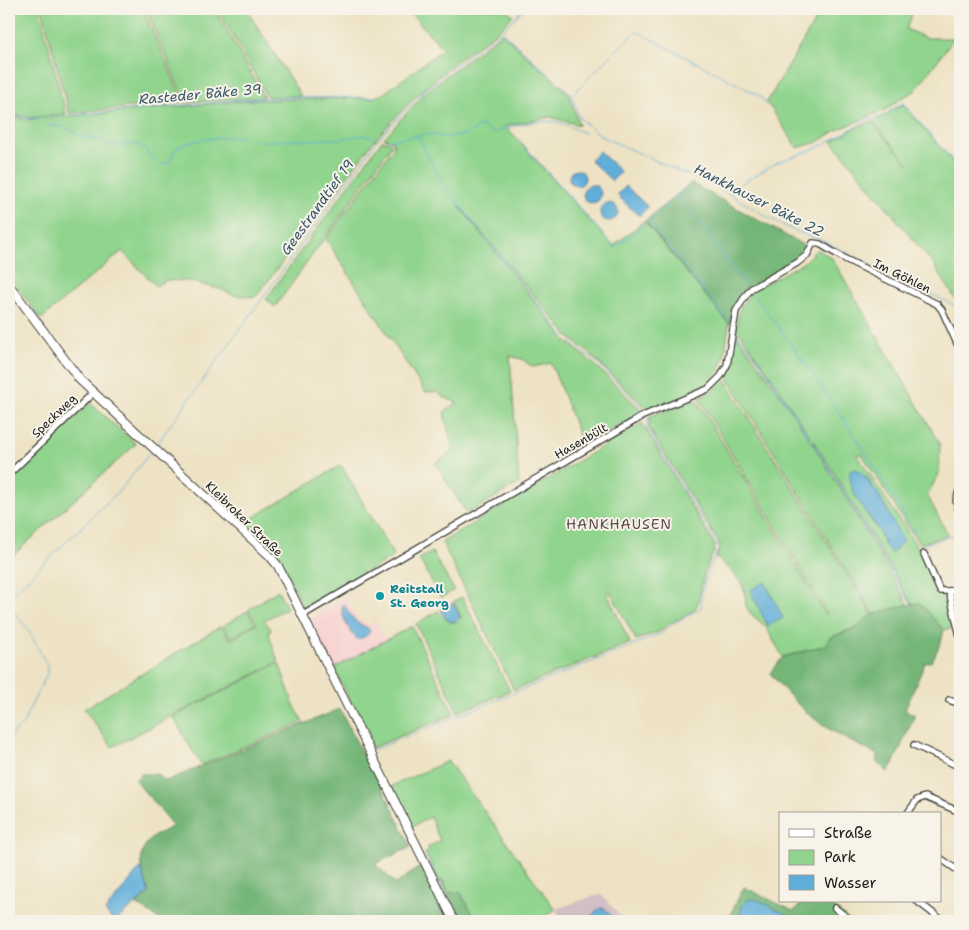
<svg xmlns="http://www.w3.org/2000/svg" width="969" height="930" viewBox="0 0 969 930" font-family="'Shantell Sans',sans-serif">
  <rect width="100%" height="100%" fill="#f7f3e8"/>
  <filter id="ink" filterUnits="userSpaceOnUse"><feTurbulence type="fractalNoise" baseFrequency=".02" numOctaves="2"/><feDisplacementMap in="SourceGraphic" scale="10" xChannelSelector="R" yChannelSelector="G"/><feConvolveMatrix kernelMatrix="1 2 1 2 8 2 1 2 1" color-interpolation-filters="sRGB"/></filter>
  <filter id="wash" filterUnits="userSpaceOnUse"><feTurbulence type="fractalNoise" baseFrequency=".0096" numOctaves="4" result="noise"/><feDisplacementMap in="SourceGraphic" scale="20" xChannelSelector="R" yChannelSelector="G"/><feGaussianBlur stdDeviation="1.12" result="paint"/><feColorMatrix in="noise" values="0 0 0 0 0 0 0 0 0 0 0 0 0 0 0 0 0 1.4 0 .05"/><feComposite in="paint" operator="in"/></filter>
  <g filter="url(#wash)">
    <rect width="100%" height="100%" fill="#ede2c3"/>
    <path fill="#f7d0cf" fill-rule="evenodd" d="M 356,589 L 386,640 L 334,668 L 309,620 ZM 356,591 L 374,621 L 368,625 L 363,620 L 359,622 L 345,598 ZM 341,608 L 347,611 L 358,623 L 365,625 L 357,639 L 344,618 Z"/>
    <polygon fill="#d2bec5" points="601,894 624,921 564,921 555,909"/>
    <g fill="#90d48d" stroke="#567854" fill-rule="evenodd">
      <polygon points="9,9 39,9 66,114 28,118 9,113"/>
      <polygon points="42,9 143,9 183,102 69,113"/>
      <polygon points="146,9 215,9 264,97 259,97 259,100 372,98 383,94 443,49 407,9 506,9 513,15 499,30 456,61 415,97 393,120 372,143 259,293 255,297 233,295 220,289 187,281 166,280 156,286 122,251 41,319 9,276 9,115 28,121 31,119 256,100 256,98 185,102"/>
      <polygon points="218,9 246,9 301,96 268,97 266,95"/>
      <polygon points="822,9 914,9 906,29 926,38 954,38 915,91 903,97 885,110 837,130 818,142 797,148 767,102"/>
      <path d="M 502,33 L 569,94 L 579,125 L 550,117 L 505,126 L 613,246 L 644,221 L 729,324 C 727,336 726,350 723,362 C 715,391 673,400 648,410 L 587,351 L 569,337 L 459,206 L 566,341 L 595,365 L 644,413 L 583,446 L 551,363 L 533,367 L 522,359 L 510,356 L 519,483 L 467,514 L 435,463 L 453,452 L 444,412 L 457,403 L 443,397 L 437,392 L 425,392 L 326,239 L 394,147 L 393,141 L 384,138 L 427,91 Z"/>
      <polygon points="903,104 960,170 960,306 934,265 832,141 851,130 871,122 909,164 873,122"/>
      <polygon points="382,140 391,143 391,146 275,307 266,299"/>
      <path d="M 817,249 L 832,258 L 940,444 L 939,474 L 927,495 L 948,535 L 919,544 L 861,453 L 857,455 L 918,548 L 940,595 L 947,597 L 956,627 L 944,630 L 920,604 L 912,604 L 833,471 L 761,362 L 736,328 L 740,308 L 753,290 L 803,263 ZM 866,476 L 889,512 L 884,545 L 880,532 L 865,512 L 852,489 Z"/>
      <path d="M 735,333 C 801,417 854,511 908,604 C 897,610 885,611 874,615 L 726,375 L 730,366 Z"/>
      <polygon points="724,378 873,616 866,619 859,626 829,638 826,645 783,657 765,626 750,613 746,606 745,593 741,582 728,567 716,558 720,547 719,543 649,428 650,416 695,399 700,405 825,614 827,614 699,398 714,390"/>
      <polygon points="90,403 136,444 9,559 9,482"/>
      <polygon points="642,423 715,546 714,551 705,571 697,606 693,611 669,624 661,631 636,640 610,591 607,593 630,643 514,690 442,542"/>
      <polygon points="341,465 394,556 304,609 282,562 244,523"/>
      <polygon points="432,552 454,590 441,598 419,559"/>
      <polygon points="278,590 287,608 264,620 271,629 269,634 278,662 112,747 84,709 221,626 231,640 257,623 248,610"/>
      <path d="M 462,597 L 510,691 L 458,712 L 416,624 L 438,611 C 445,618 453,629 461,617 L 454,601 Z"/>
      <polygon points="247,611 255,623 231,638 223,626"/>
      <polygon points="412,626 454,714 372,748 334,668"/>
      <polygon points="279,663 293,703 303,722 201,765 173,717"/>
      <polygon points="448,761 555,909 540,921 495,921 493,918 483,921 477,921 460,893 449,893 443,880 440,881 425,853 429,851 428,847 440,841 430,817 412,827 392,786"/>
    </g>
    <g fill="#74b678" stroke="#48694a">
      <polygon points="691,183 803,245 804,252 792,263 744,290 737,302 729,324 645,221"/>
      <path d="M 920,603 L 944,630 L 941,642 L 932,661 L 925,663 L 905,710 L 915,715 L 894,762 L 888,772 L 876,762 L 878,755 C 854,743 830,732 810,715 C 795,703 783,688 770,673 L 783,657 L 826,645 L 829,638 C 838,634 851,632 859,626 C 862,624 864,620 867,618 C 879,611 907,604 920,603 Z"/>
      <path d="M 340,709 L 363,755 L 371,764 L 411,847 L 375,864 L 396,884 L 421,866 L 448,921 L 444,921 L 443,919 L 441,921 L 162,921 L 136,904 L 149,893 C 143,874 134,853 152,838 C 158,833 167,830 173,826 L 135,780 L 141,774 L 157,774 L 166,781 Z"/>
      <polygon points="443,880 449,893 460,892 477,921 460,921 440,881"/>
      <polygon points="744,887 793,911 806,901 830,901 830,904 850,921 800,921 743,904 738,921 727,921"/>
    </g>
    <g fill="#5faed9" stroke="#3e657a">
      <polygon points="599,151 621,172 612,181 590,160"/>
      <circle cx="577" cy="178" r="8"/>
      <circle cx="592" cy="194" r="9"/>
      <polygon points="626,186 648,207 639,216 617,195"/>
      <circle cx="609" cy="212" r="9"/>
      <path d="M 854,469 C 869,476 866,482 877,492 L 903,541 L 892,553 C 883,546 883,538 878,529 C 866,510 849,497 850,471 Z"/>
      <polygon points="765,582 783,618 768,626 750,590"/>
      <polygon points="453,603 460,617 453,622 447,620 441,610"/>
      <path d="M 343,605 L 345,605 C 347,611 354,621 360,624 C 365,627 367,626 370,631 C 367,637 363,638 357,639 C 350,632 339,614 343,605 Z"/>
      <polygon points="141,867 149,893 115,921 113,921 105,911"/>
      <polygon points="749,899 758,900 800,921 738,921 743,904"/>
      <polygon points="600,908 605,909 617,921 586,921"/>
    </g>
    <g fill="none" stroke-linecap="round" stroke-linejoin="round">
      <g stroke="#5faed9" stroke-width="1">
        <polyline points="502,32 571,94 580,119 603,137 685,174 705,181 730,194 767,217 795,231 819,239 960,308"/>
        <polyline points="572,95 633,34 638,32 760,96 767,106"/>
        <polyline points="9,114 29,119"/>
        <polyline points="28,119 265,98 375,97"/>
        <path d="M 47,125 L 64,127 L 70,129 L 80,136 L 98,139 L 114,146 L 132,144 L 139,145 L 144,148 L 154,161 L 163,164 L 169,162 C 172,158 173,151 177,148 C 193,138 224,137 243,137"/>
        <polyline points="418,136 441,181 565,338"/>
        <polyline points="251,139 254,140"/>
        <path d="M 387,140 L 428,134 L 445,137 L 467,135 L 481,125 L 494,133 C 508,126 539,119 555,122 C 565,123 575,130 584,133"/>
        <polyline points="519,140 615,248 648,221"/>
        <polyline points="260,141 340,139 363,135 372,137"/>
        <polyline points="691,185 678,195 746,285"/>
        <polyline points="731,194 744,182 776,163 819,147 866,121 881,117 903,103 960,169"/>
        <polyline points="678,195 648,221 728,321"/>
        <path d="M 752,293 C 814,371 868,454 919,540"/>
        <polyline points="735,331 760,362 830,469 909,601"/>
        <polyline points="569,341 599,364 644,410"/>
        <polyline points="156,445 378,139 426,89 457,64 502,31 523,9"/>
        <polyline points="922,545 960,533"/>
        <polyline points="9,597 120,490 151,452"/>
        <polyline points="9,606 27,628 47,665 47,674 27,714 24,723 9,737"/>
        <path d="M 373,750 L 663,633 L 670,626 L 701,608 C 700,588 710,566 719,548 L 647,428 L 648,418"/>
        <polyline points="425,854 459,921"/>
      </g>
    </g>
  </g>
  <g filter="url(#ink)">
    <g fill="none" stroke-linecap="round" stroke-linejoin="round">
      <defs>
        <g id="street">
          <polyline points="9,474 93,393"/>
          <polyline points="960,488 956,501 960,515"/>
          <polyline points="924,554 940,591 949,591"/>
          <polyline points="960,589 949,591 960,636"/>
          <polyline points="303,615 643,416 708,389 721,376 727,365 736,311 746,295 752,288 797,263 807,255 813,243 820,244 845,259 937,304 942,310 960,350"/>
          <polyline points="949,700 960,704"/>
          <polyline points="914,745 960,767"/>
          <polyline points="907,814 917,800 925,797 960,812"/>
          <polyline points="940,858 960,872"/>
          <polyline points="917,901 943,921"/>
          <polyline points="835,908 851,921"/>
        </g>
        <polyline id="secondary" points="9,285 80,380 269,555 278,566 454,921"/>
      </defs>
      <use href="#street" stroke="#3b3a35" stroke-width="8"/>
      <use href="#secondary" stroke="#3b3a35" stroke-width="10"/>
      <use href="#street" stroke="#fff" stroke-width="5.5"/>
      <use href="#secondary" stroke="#fff" stroke-width="8"/>
    </g>
  </g>
  <circle fill="#0f9aa8" stroke="#f7f3e8" stroke-width="2" cx="380" cy="596" r="5"/>
  <g text-anchor="middle" dominant-baseline="central" stroke-width="4" stroke-linejoin="round" paint-order="stroke">
    <g font-size="12" fill="#1c1c1c" stroke="#f7f3e8">
      <text transform="translate(902 276) rotate(26)">Im Göhlen</text>
      <text transform="translate(54 416) rotate(-44)">Speckweg</text>
      <text transform="translate(581 441) rotate(-30)">Hasenbült</text>
      <text transform="translate(244 519) rotate(44)">Kleibroker Straße</text>
    </g>
    <g font-size="12" font-weight="bold" fill="#0d838f" stroke="#f7f3e8" text-anchor="start">
      <text x="390" y="589">Reitstall<tspan x="390" dy="14">St. Georg</tspan></text>
    </g>
    <g font-size="14" font-style="italic" fill="#375668" stroke="#f7f3e8">
      <text transform="translate(200 94) rotate(-5)">Rasteder Bäke 39</text>
      <text transform="translate(759 200) rotate(27)">Hankhauser Bäke 22</text>
      <text transform="translate(317 207) rotate(-54)">Geestrandtief 19</text>
    </g>
    <g font-size="14" letter-spacing="1" fill="#614853" stroke="#f7f3e8">
      <text x="619" y="524">HANKHAUSEN</text>
    </g>
  </g>
  <rect width="969" height="930" fill="none" stroke="#f7f3e8" stroke-width="30"/>
  <rect x="779" y="812" width="162" height="90" fill="#f7f3e8" stroke="#9f9d96"/>
  <rect x="789" y="829" width="25" height="8" fill="#ffffff" stroke="#9f9d96"/>
  <text x="824" y="838" font-size="15" fill="#1c1c1c">Straße</text>
  <rect x="789" y="850" width="25" height="15" fill="#90d48d" stroke="#9f9d96"/>
  <text x="824" y="862" font-size="15" fill="#1c1c1c">Park</text>
  <rect x="789" y="875" width="25" height="15" fill="#5faed9" stroke="#9f9d96"/>
  <text x="824" y="888" font-size="15" fill="#1c1c1c">Wasser</text>
</svg>
